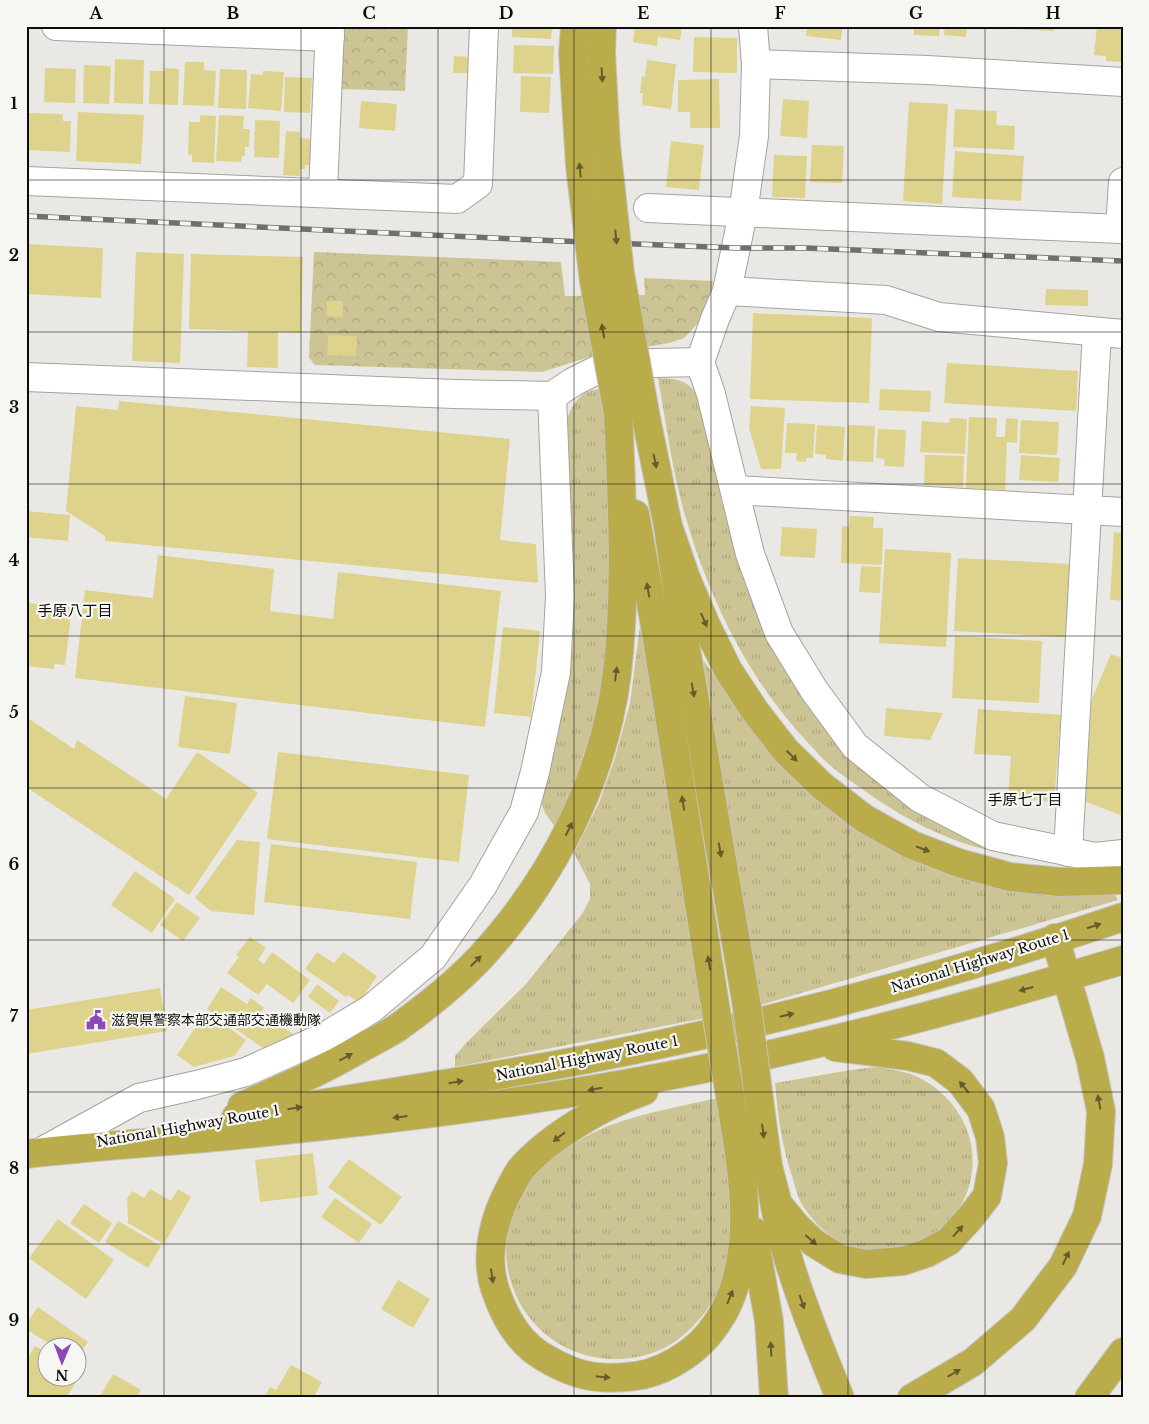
<svg xmlns="http://www.w3.org/2000/svg" width="1149" height="1424" viewBox="0 0 1149 1424" font-family="'Libre Baskerville','Noto Sans JP',serif">
  <defs>
    <pattern id="grass-tufts" width="24" height="20" patternUnits="userSpaceOnUse" patternTransform="scale(1.25)"><rect width="24" height="20" fill="#ccc494"/><path d="M3 7l-1-3M5 7V3M7 7l1-3M15 17l-1-3M17 17v-4M19 17l1-3" fill="none" stroke="#aea77e"/></pattern>
    <pattern id="park-crowns" width="20" height="18" patternUnits="userSpaceOnUse" patternTransform="scale(1.25)"><rect width="20" height="18" fill="#ccc494"/><path d="M2 6a3 3 0 1 1 6 0M12 15a3 3 0 1 1 6 0" fill="none" stroke="#aea77e"/></pattern>
  </defs>
  <rect width="100%" height="100%" fill="#e9e8e4"/>
  <g fill="url(#grass-tufts)">
    <path d="M 658,378 C 683,379 691,381 702,405 L 722,503 L 742,562 L 811,702 L 1019,853 L 1016,857 C 994,851 971,847 950,838 C 916,825 885,806 855,784 C 847,778 839,773 831,766 C 823,760 817,752 810,745 C 749,681 709,599 685,515 C 672,470 666,423 658,378 Z"/>
    <path d="M 600,389 L 609,455 L 613,627 L 590,745 L 573,792 L 555,827 L 545,813 L 540,798 L 563,698 L 573,644 L 574,562 L 565,425 C 569,413 575,397 588,392 C 591,390 596,390 600,389 Z"/>
    <polygon points="640,626 675,827 705,1018 455,1067 455,1056 467,1042 526,984 582,914 590,899 590,884 574,853 599,803 615,758 630,703"/>
    <polygon points="703,660 780,762 847,819 1078,895 1115,895 1118,900 760,1005"/>
    <path d="M 877,1067 C 891,1070 907,1071 920,1078 C 974,1107 990,1171 952,1219 C 936,1240 918,1244 893,1250 C 889,1251 883,1253 879,1253 C 845,1253 816,1229 800,1201 C 797,1194 795,1186 793,1179 C 782,1147 778,1117 775,1083 C 809,1078 843,1070 877,1067 Z"/>
    <path d="M 718,1098 C 722,1122 730,1151 731,1176 C 732,1189 732,1202 732,1215 C 732,1225 734,1236 732,1246 C 731,1253 729,1259 727,1265 C 720,1292 708,1313 687,1332 C 668,1350 642,1359 616,1359 C 531,1359 480,1270 520,1196 C 538,1164 574,1140 608,1126 C 643,1113 681,1106 718,1098 Z"/>
  </g>
  <g fill="url(#park-crowns)">
    <polygon points="342,26 408,26 405,91 340,89"/>
    <polygon points="314,252 561,262 565,296 645,295 644,278 713,281 710,299 700,321 684,338 669,343 592,356 542,372 315,365 309,358"/>
  </g>
  <g fill="#ddd38d">
    <polygon points="512,26 552,26 551,39 512,37"/>
    <polygon points="635,26 682,26 680,40 658,37 657,46 633,42"/>
    <polygon points="807,26 843,26 841,40 806,36"/>
    <polygon points="914,26 940,26 939,36 914,35"/>
    <polygon points="945,26 967,26 966,37 944,35"/>
    <polygon points="1010,26 1054,26 1054,31 1010,29"/>
    <polygon points="1097,26 1123,26 1123,62 1106,61 1106,56 1094,55"/>
    <polygon points="694,37 737,38 737,73 693,72"/>
    <polygon points="514,45 554,46 553,74 513,73"/>
    <polygon points="454,56 471,57 470,73 453,73"/>
    <polygon points="115,59 144,60 143,104 114,103"/>
    <polygon points="647,60 676,64 671,109 642,105 643,93 640,93 642,76 645,77"/>
    <polygon points="185,62 204,62 204,70 216,71 214,106 183,105"/>
    <polygon points="84,65 111,66 109,104 83,103"/>
    <polygon points="45,68 76,69 75,103 44,102"/>
    <polygon points="165,68 179,69 178,105 149,104 150,71 165,71"/>
    <polygon points="220,69 247,70 246,109 218,108"/>
    <polygon points="263,71 284,72 281,111 248,108 251,74 263,75"/>
    <polygon points="521,76 551,77 549,113 520,112"/>
    <polygon points="285,77 312,78 310,113 284,112"/>
    <polygon points="719,79 720,128 690,128 690,112 678,112 678,80"/>
    <polygon points="783,99 809,101 807,138 780,136"/>
    <polygon points="361,101 397,104 395,131 359,128"/>
    <polygon points="909,102 948,104 942,204 903,201"/>
    <polygon points="955,109 997,111 996,125 1015,126 1014,150 953,147"/>
    <polygon points="78,112 144,115 141,164 76,161"/>
    <polygon points="26,113 63,114 63,121 71,121 70,152 26,150"/>
    <polygon points="200,115 216,116 214,163 192,162 192,155 188,154 189,122 200,122"/>
    <polygon points="219,115 244,116 243,129 250,129 249,147 245,147 245,156 242,156 241,162 216,161"/>
    <polygon points="255,120 280,121 279,158 254,157"/>
    <polygon points="286,131 300,132 300,138 312,139 311,165 305,165 305,169 300,169 300,176 283,175"/>
    <polygon points="671,141 704,145 699,190 666,187"/>
    <polygon points="812,145 844,146 842,183 810,182"/>
    <polygon points="955,151 1024,156 1021,201 952,197"/>
    <polygon points="774,155 807,156 805,198 772,197"/>
    <polygon points="26,244 103,248 101,298 26,294"/>
    <polygon points="136,252 184,254 180,363 132,361"/>
    <polygon points="191,254 303,257 301,333 278,332 278,368 247,367 248,331 189,329"/>
    <polygon points="1046,289 1088,290 1088,306 1045,305"/>
    <polygon points="327,301 343,301 343,317 327,316"/>
    <polygon points="753,313 872,318 869,403 750,399"/>
    <polygon points="328,335 357,336 356,356 327,355"/>
    <polygon points="947,363 1078,371 1076,411 944,403"/>
    <polygon points="880,389 931,391 930,412 879,410"/>
    <polygon points="119,401 510,439 500,540 536,544 538,583 105,541 105,536 66,511 76,406 118,410"/>
    <polygon points="751,406 785,408 781,469 761,469 749,428"/>
    <polygon points="969,417 997,418 996,437 1005,437 1006,418 1018,419 1017,443 1007,442 1005,490 966,488"/>
    <polygon points="950,418 967,419 965,454 920,452 922,421 949,423"/>
    <polygon points="1021,420 1059,422 1057,455 1019,453"/>
    <polygon points="787,423 815,424 813,458 806,458 806,462 796,461 797,453 785,453"/>
    <polygon points="817,425 845,427 843,461 826,459 826,455 815,454"/>
    <polygon points="848,425 875,426 873,462 846,461"/>
    <polygon points="878,429 906,430 904,467 884,466 885,459 876,458"/>
    <polygon points="925,455 964,456 963,487 924,485"/>
    <polygon points="1021,455 1060,458 1058,482 1019,480"/>
    <polygon points="26,511 70,515 68,541 26,537"/>
    <polygon points="850,516 874,517 873,528 883,528 882,565 841,563 842,526 849,527"/>
    <polygon points="782,527 817,529 815,558 780,556"/>
    <polygon points="1114,532 1123,533 1123,601 1110,600"/>
    <polygon points="885,549 951,553 946,647 879,643"/>
    <polygon points="158,555 274,569 270,611 333,619 338,572 501,591 485,727 75,678 85,590 153,598"/>
    <polygon points="958,558 1070,564 1066,637 954,631"/>
    <polygon points="861,566 881,567 880,593 859,592"/>
    <polygon points="29,603 72,607 65,665 54,664 54,669 26,666 26,630"/>
    <polygon points="503,627 540,631 531,717 494,713"/>
    <polygon points="955,636 1042,641 1039,703 952,698"/>
    <polygon points="1111,654 1123,658 1123,816 1084,801 1089,706"/>
    <polygon points="185,696 237,703 230,754 178,747"/>
    <polygon points="886,708 943,713 930,740 884,736"/>
    <polygon points="978,709 1061,715 1054,802 1008,798 1011,756 974,754"/>
    <polygon points="26,717 74,749 77,740 166,799 197,752 258,793 189,895 26,787"/>
    <polygon points="278,752 469,775 459,862 267,839"/>
    <polygon points="237,840 260,842 254,915 211,911 195,898"/>
    <polygon points="271,844 417,862 410,919 264,902"/>
    <polygon points="135,871 175,899 152,933 111,905"/>
    <polygon points="177,902 200,918 183,941 160,925"/>
    <polygon points="250,937 266,948 258,960 264,964 272,952 310,980 293,1003 267,984 258,995 227,973 239,957 236,955"/>
    <polygon points="317,952 334,963 343,952 377,976 359,1003 348,995 346,997 305,969"/>
    <polygon points="317,984 339,1001 330,1013 308,997"/>
    <polygon points="221,987 247,1004 251,998 264,1008 260,1013 295,1035 266,1050 207,1009"/>
    <polygon points="160,988 167,1031 26,1054 26,1010"/>
    <polygon points="206,1012 246,1040 234,1056 194,1067 177,1055"/>
    <polygon points="313,1153 318,1195 260,1202 255,1160"/>
    <polygon points="349,1159 402,1197 381,1225 328,1187"/>
    <polygon points="150,1189 171,1201 178,1189 191,1197 164,1244 128,1223 127,1199 132,1191 144,1198"/>
    <polygon points="335,1198 372,1224 359,1243 321,1217"/>
    <polygon points="84,1204 112,1223 99,1243 70,1223"/>
    <polygon points="58,1219 114,1260 86,1299 29,1258"/>
    <polygon points="118,1221 161,1246 148,1268 105,1242"/>
    <polygon points="398,1280 430,1299 413,1328 381,1309"/>
    <polygon points="38,1307 88,1342 79,1354 78,1353 78,1346 67,1346 63,1344 62,1346 53,1346 26,1329 26,1324"/>
    <polygon points="35,1346 48,1353 48,1376 78,1376 78,1372 81,1374 66,1398 26,1398 26,1381 28,1379 26,1378 26,1360"/>
    <polygon points="291,1365 322,1382 313,1398 264,1398 270,1387 276,1390"/>
    <polygon points="113,1374 141,1390 136,1398 99,1398"/>
  </g>
  <g fill="none" stroke-linecap="round" stroke-linejoin="round">
    <defs>
      <g id="minor">
        <polyline points="56,26 330,37"/>
        <polyline points="753,26 756,64 754,136 743,213 727,291 715,319 700,362 711,394 750,554 779,633 814,690 855,746 920,798 993,836 1095,857 1123,854"/>
        <polyline points="756,64 927,70 1123,82"/>
        <polyline points="26,181 457,199 478,184 484,26"/>
        <polyline points="323,192 330,26"/>
        <polyline points="648,208 1120,229 1123,182"/>
        <polyline points="727,291 886,300 939,317 1123,334"/>
        <polyline points="26,377 454,394 552,396 573,382 609,364 700,362"/>
        <polyline points="735,490 1123,512"/>
        <polyline points="1068,852 1097,332"/>
        <polyline points="41,1152 139,1098 197,1085 246,1072 324,1037 371,1009 433,957 483,885 524,812 535,772 556,672 560,596 552,396"/>
      </g>
      <g id="highway">
        <polyline points="645,413 668,526 683,631 747,1007"/>
        <polyline points="635,514 655,626 716,1011"/>
        <polyline points="668,526 686,578 706,625 728,670 755,711 786,751 822,786 865,819 912,845 959,863 1010,877 1061,882 1123,880"/>
        <path d="M 644,1091 C 603,1105 549,1137 521,1169 C 517,1174 514,1181 511,1186 C 494,1217 484,1255 495,1289 C 502,1310 514,1334 532,1349 C 546,1360 568,1371 585,1375 C 602,1379 620,1378 636,1376 C 656,1373 674,1364 690,1352 C 705,1341 716,1326 725,1310 C 758,1243 741,1166 730,1096"/>
        <path d="M 758,1091 C 764,1136 769,1182 779,1226 C 794,1285 817,1341 840,1398"/>
        <path d="M 242,1106 C 283,1088 324,1070 363,1047 C 374,1041 386,1035 397,1028 C 425,1008 456,983 480,958 C 552,880 604,779 617,673 C 627,587 622,500 618,413"/>
        <path d="M 236,1117 C 354,1098 472,1081 588,1059 C 769,1024 948,976 1123,917"/>
        <path d="M 26,1154 C 86,1147 145,1143 205,1138 C 335,1126 466,1111 595,1089 C 774,1059 949,1013 1123,960"/>
        <polyline points="769,1170 778,1204 797,1227 814,1243 840,1259 866,1264 903,1261 927,1253 949,1241 970,1218 987,1196 993,1163 990,1137 981,1109 960,1081 936,1063 908,1056 835,1047"/>
        <polyline points="753,1231 769,1321 774,1398"/>
        <polyline points="912,1398 973,1362 1023,1319 1063,1266 1087,1216 1098,1164 1101,1111 1090,1058 1055,938"/>
        <polyline points="1089,1398 1123,1352"/>
      </g>
    </defs>
    <use href="#minor" stroke="#a4a39f" stroke-width="30"/>
    <use href="#highway" stroke="#c5c5c5" stroke-width="30"/>
    <use href="#minor" stroke="#fff" stroke-width="28"/>
    <use href="#highway" stroke="#baab4b" stroke-width="28"/>
    <defs>
      <polyline id="rail" points="26,216 536,240 736,248 806,248 1123,261"/>
    </defs>
    <use href="#rail" stroke="#706f6d" stroke-width="5.5"/>
    <use href="#rail" stroke="#f6f6f2" stroke-width="4" stroke-dasharray="11" stroke-linecap="butt"/>
    <defs>
      <g id="highway-bridge">
        <polyline points="575,26 573,53 580,166 594,282 618,413"/>
        <polyline points="602,26 601,53 606,145 620,273 645,413"/>
        <polyline points="747,1007 758,1091"/>
        <polyline points="716,1011 730,1096"/>
      </g>
    </defs>
    <use href="#highway-bridge" stroke="#c5c5c5" stroke-width="30" stroke-linecap="butt"/>
    <use href="#highway-bridge" stroke="#baab4b" stroke-width="28"/>
  </g>
  <defs><path id="oneway-solid" d="M-6-.8H1V-3.2L6.5 0L1 3.2V.8H-6Z" transform="scale(1.25)"/></defs>
  <g fill="#645c2c">
    <use href="#oneway-solid" transform="translate(602 75) rotate(87)"/>
    <use href="#oneway-solid" transform="translate(580 170) rotate(-96)"/>
    <use href="#oneway-solid" transform="translate(616 237) rotate(84)"/>
    <use href="#oneway-solid" transform="translate(603 331) rotate(-100)"/>
    <use href="#oneway-solid" transform="translate(655 461) rotate(78)"/>
    <use href="#oneway-solid" transform="translate(648 590) rotate(-100)"/>
    <use href="#oneway-solid" transform="translate(704 620) rotate(66)"/>
    <use href="#oneway-solid" transform="translate(616 674) rotate(-83)"/>
    <use href="#oneway-solid" transform="translate(693 690) rotate(80)"/>
    <use href="#oneway-solid" transform="translate(792 756) rotate(45)"/>
    <use href="#oneway-solid" transform="translate(683 803) rotate(-99)"/>
    <use href="#oneway-solid" transform="translate(569 829) rotate(-63)"/>
    <use href="#oneway-solid" transform="translate(923 849) rotate(21)"/>
    <use href="#oneway-solid" transform="translate(720 850) rotate(80)"/>
    <use href="#oneway-solid" transform="translate(1094 926) rotate(-18)"/>
    <use href="#oneway-solid" transform="translate(476 961) rotate(-45)"/>
    <use href="#oneway-solid" transform="translate(709 963) rotate(-99)"/>
    <use href="#oneway-solid" transform="translate(1026 989) rotate(165)"/>
    <use href="#oneway-solid" transform="translate(787 1015) rotate(-13)"/>
    <use href="#oneway-solid" transform="translate(346 1057) rotate(-29)"/>
    <use href="#oneway-solid" transform="translate(456 1082) rotate(-9)"/>
    <use href="#oneway-solid" transform="translate(964 1087) rotate(-129)"/>
    <use href="#oneway-solid" transform="translate(595 1089) rotate(170)"/>
    <use href="#oneway-solid" transform="translate(1099 1102) rotate(-101)"/>
    <use href="#oneway-solid" transform="translate(295 1108) rotate(-9)"/>
    <use href="#oneway-solid" transform="translate(400 1117) rotate(173)"/>
    <use href="#oneway-solid" transform="translate(763 1131) rotate(82)"/>
    <use href="#oneway-solid" transform="translate(559 1137) rotate(142)"/>
    <use href="#oneway-solid" transform="translate(958 1231) rotate(-48)"/>
    <use href="#oneway-solid" transform="translate(811 1240) rotate(41)"/>
    <use href="#oneway-solid" transform="translate(1066 1258) rotate(-64)"/>
    <use href="#oneway-solid" transform="translate(492 1276) rotate(81)"/>
    <use href="#oneway-solid" transform="translate(730 1297) rotate(-68)"/>
    <use href="#oneway-solid" transform="translate(802 1302) rotate(71)"/>
    <use href="#oneway-solid" transform="translate(771 1349) rotate(-93)"/>
    <use href="#oneway-solid" transform="translate(954 1373) rotate(-30)"/>
    <use href="#oneway-solid" transform="translate(603 1377) rotate(6)"/>
  </g>
  <path fill="none" stroke="#0d0d0c" stroke-width="1" stroke-opacity="0.55" d="M 164,26 L 164,1398M 301,26 L 301,1398M 438,26 L 438,1398M 574,26 L 574,1398M 711,26 L 711,1398M 848,26 L 848,1398M 985,26 L 985,1398M 26,180 L 1123,180M 26,332 L 1123,332M 26,484 L 1123,484M 26,636 L 1123,636M 26,788 L 1123,788M 26,940 L 1123,940M 26,1092 L 1123,1092M 26,1244 L 1123,1244"/>
  <defs>
    <symbol id="civic-bare" viewBox="-9 -9 18 18"><path d="M-.6-6.5H3V-4.5H.6V-3L4-1V1h2V6H-6V1h2V-1L-.6-3ZM-1.2 2.5V6h2.4V2.5Z" fill="#8e47b9" stroke="#f6f6f2" stroke-width="2.5" paint-order="stroke"/></symbol>
  </defs>
  <g fill-rule="evenodd">
    <use href="#civic-bare" x="82" y="1006" width="28" height="28"/>
  </g>
  <g text-anchor="middle" dominant-baseline="central" stroke-width="4.5" stroke-linejoin="round" paint-order="stroke">
    <g font-size="14" fill="#0d0d0c" stroke="#f6f6f2">
      <text transform="translate(980 961) rotate(-17)">National Highway Route 1</text>
      <text transform="translate(587 1058) rotate(-11)">National Highway Route 1</text>
      <text transform="translate(188 1126) rotate(-10)">National Highway Route 1</text>
    </g>
    <g font-size="14" fill="#0d0d0c" stroke="#f6f6f2" text-anchor="start">
      <text x="111" y="1020">滋賀県警察本部交通部交通機動隊</text>
    </g>
    <g font-size="15" fill="#0d0d0c" stroke="#f6f6f2">
      <text x="75" y="610">手原八丁目</text>
      <text x="1025" y="799">手原七丁目</text>
    </g>
  </g>
  <rect width="1149" height="1424" fill="none" stroke="#f6f6f2" stroke-width="55"/>
  <g transform="translate(62 1362) rotate(181)"><circle r="24" fill="#f6f6f2" stroke="#999996"/>
  <path d="M0-4L9 19L0 12L-9 19Z" fill="#8e47b9"/>
  <text y="-8" font-size="14" font-weight="bold" text-anchor="middle" fill="#0d0d0c">N</text>
  </g>
  <rect x="28" y="28" width="1094" height="1368" fill="none" stroke="#0d0d0c" stroke-width="2"/>
  <g font-size="16" text-anchor="middle" font-weight="bold" fill="#0d0d0c">
    <text x="96" y="19">A</text>
    <text x="233" y="19">B</text>
    <text x="369" y="19">C</text>
    <text x="506" y="19">D</text>
    <text x="643" y="19">E</text>
    <text x="780" y="19">F</text>
    <text x="916" y="19">G</text>
    <text x="1053" y="19">H</text>
    <text x="14" y="109">1</text>
    <text x="14" y="261">2</text>
    <text x="14" y="413">3</text>
    <text x="14" y="566">4</text>
    <text x="14" y="718">5</text>
    <text x="14" y="870">6</text>
    <text x="14" y="1022">7</text>
    <text x="14" y="1174">8</text>
    <text x="14" y="1326">9</text>
  </g>
</svg>
